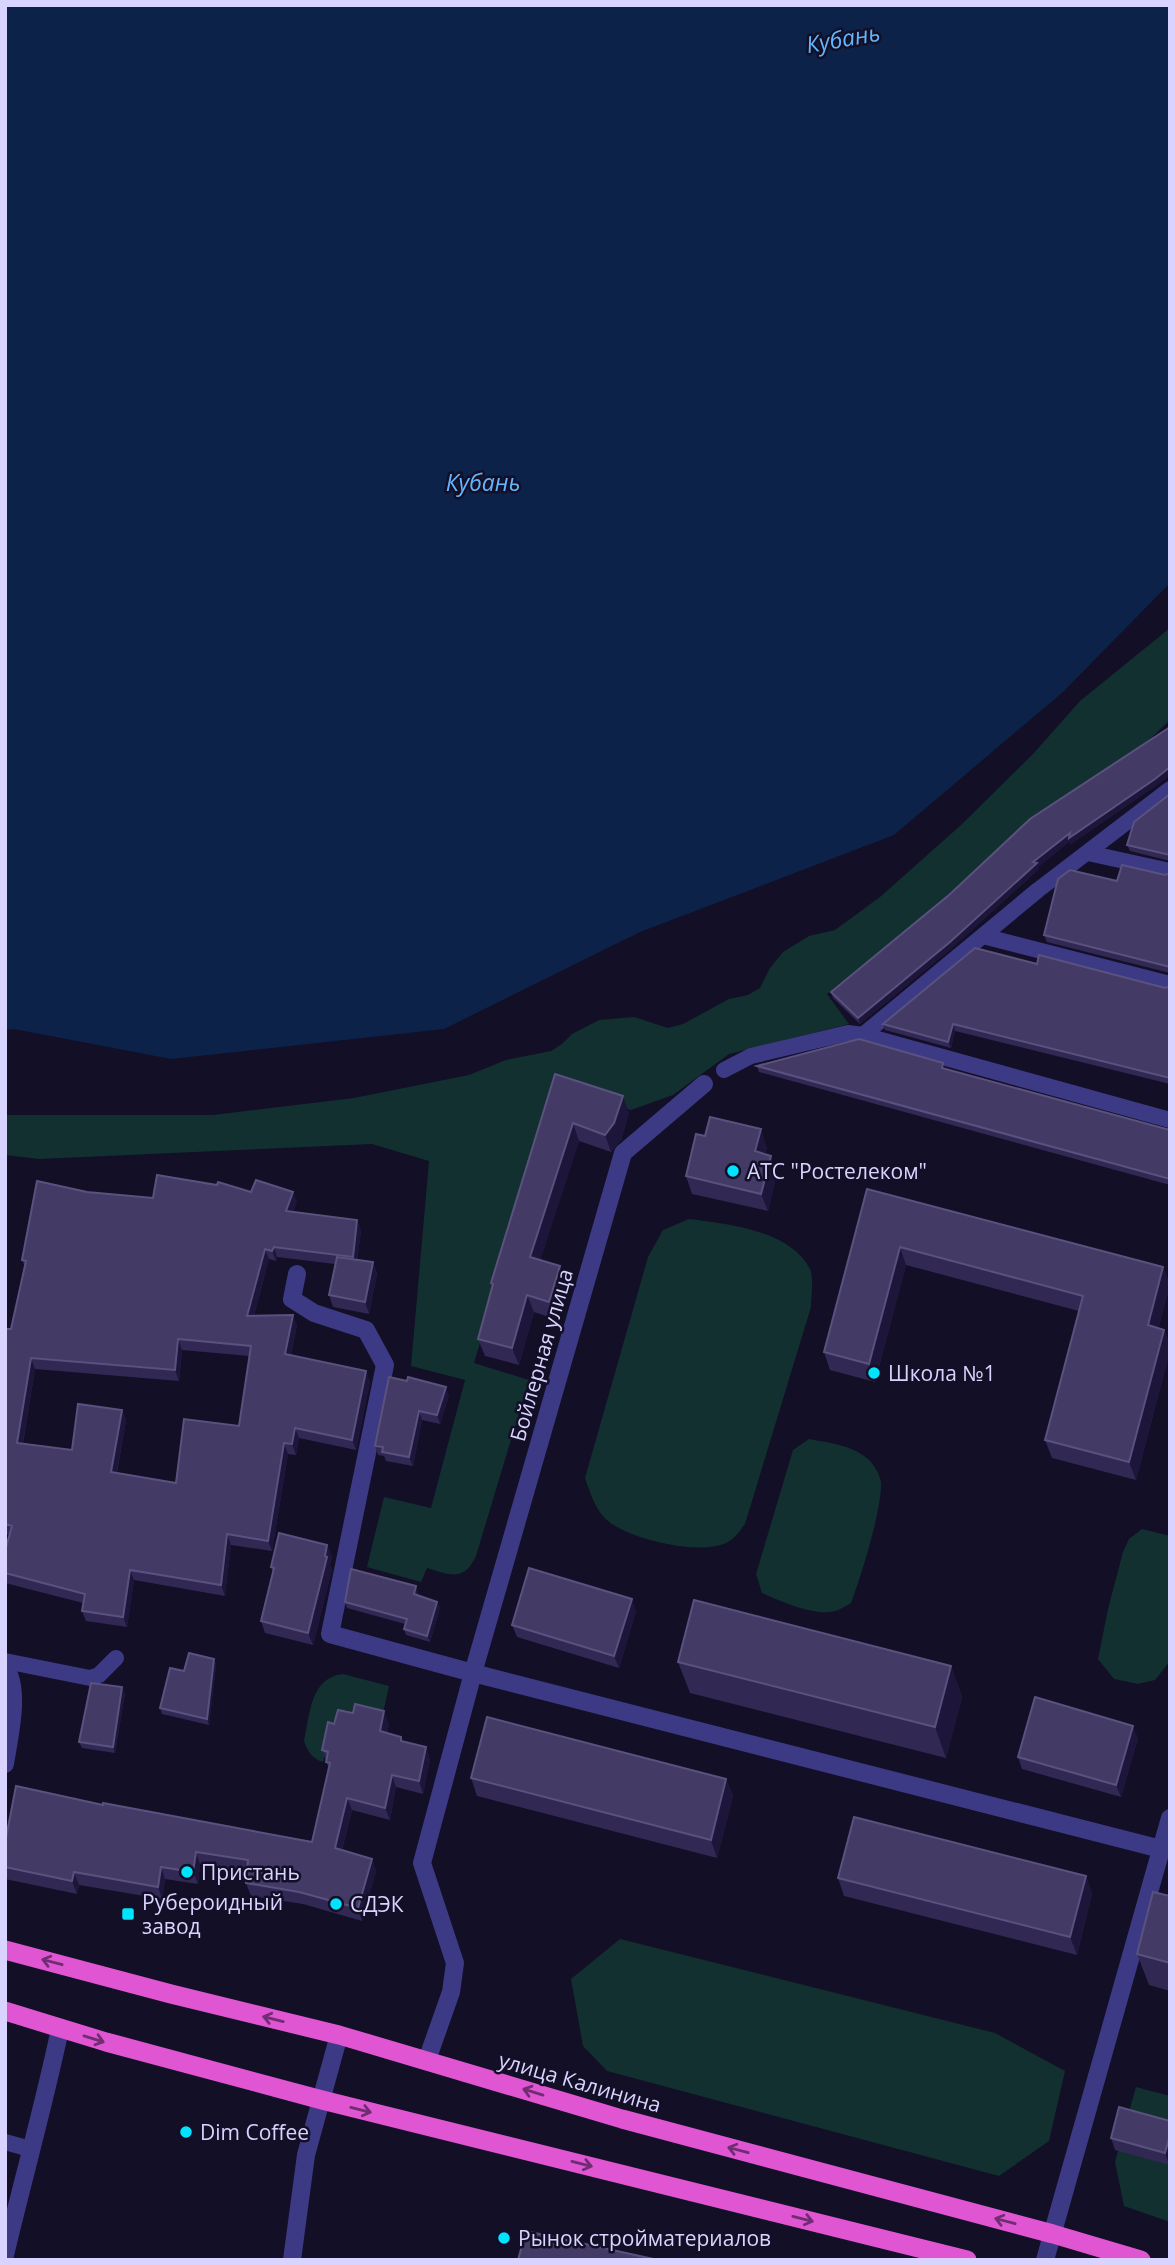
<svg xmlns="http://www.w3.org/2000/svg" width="1175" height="2265" viewBox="0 0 1175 2265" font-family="'Open Sans',sans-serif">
  <rect width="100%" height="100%" fill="#130f26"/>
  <g fill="#12302f">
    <path d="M 1170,628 L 1170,720 L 1149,740 L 1033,817 L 929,912 L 827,994 L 849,1024 L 729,1054 L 673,1095 L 631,1110 L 556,1087 L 474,1363 L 529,1380 L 476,1556 C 464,1582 450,1575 427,1568 L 421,1582 L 367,1567 L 384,1497 L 431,1508 L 465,1380 L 411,1366 L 429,1161 L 372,1144 L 39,1159 L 5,1155 L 5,1115 L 213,1115 L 354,1098 L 469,1075 L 506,1060 L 551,1051 L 562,1044 L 572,1034 L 599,1020 L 634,1017 L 668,1028 L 683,1024 L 729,999 L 748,995 L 760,988 L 770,968 L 783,952 L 809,936 L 835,930 L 880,897 L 961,825 L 1033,754 L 1080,701 Z"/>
    <path d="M 689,1219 C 728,1224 790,1230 810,1269 C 814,1278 811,1297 811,1307 L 745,1524 C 741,1529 737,1536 731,1540 C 707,1558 635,1540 612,1524 C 596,1513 591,1495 585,1478 L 648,1257 L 663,1230 Z"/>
    <path d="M 809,1439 C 829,1443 853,1445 869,1460 C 874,1464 881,1477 881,1483 C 882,1509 861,1577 851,1603 C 846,1606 840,1610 835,1611 C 816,1617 780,1601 762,1593 L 756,1574 L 793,1450 Z"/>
    <polygon points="1142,1529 1170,1536 1170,1661 1155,1680 1138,1684 1114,1679 1098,1659 1108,1609 1123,1552 1129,1539"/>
    <path d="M 343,1674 L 389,1686 L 382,1718 L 345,1710 L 334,1720 L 323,1762 C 313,1759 307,1751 304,1741 C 310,1714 310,1678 343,1674 Z"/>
    <polygon points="620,1939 995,2033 1065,2071 1049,2141 999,2176 607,2071 583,2046 571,1979"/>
    <polygon points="1136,2087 1170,2096 1170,2222 1124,2206 1115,2162"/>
  </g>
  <polygon fill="#0c2248" points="5,5 1170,5 1170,583 1063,692 894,835 640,932 444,1029 171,1059 14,1029 5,1030"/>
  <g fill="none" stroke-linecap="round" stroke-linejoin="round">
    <g stroke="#3d3a85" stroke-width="16">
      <polyline points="1088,853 1170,871"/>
      <polyline points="983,936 1170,984"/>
      <polyline points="863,1035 1038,890 1170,789"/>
      <polyline points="724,1070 751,1056 848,1033 863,1035 1170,1120"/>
      <polyline points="5,1661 90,1678 99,1675 116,1658"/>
      <polyline points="5,2142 30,2149"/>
    </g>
    <g stroke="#3d3a85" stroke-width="18">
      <polyline points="297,1274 292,1299 314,1313 366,1330 385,1365 330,1634 473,1673 1161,1849"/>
      <path d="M 5,1667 C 21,1690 9,1737 5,1764"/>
      <polyline points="427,2060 451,1992 455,1963 422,1863 473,1673 623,1153 704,1084"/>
      <path d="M 5,2255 C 23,2179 44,2105 60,2029"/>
      <polyline points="292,2260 306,2155 339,2035"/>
      <polyline points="1045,2260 1170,1818"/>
    </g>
    <g stroke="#e055d1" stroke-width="19">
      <polyline points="5,1950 171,1994 339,2035 622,2119 1053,2234 1141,2260"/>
      <polyline points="5,2011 106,2042 322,2100 967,2260"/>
    </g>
  </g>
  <g fill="#312854" fill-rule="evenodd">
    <polygon points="1170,727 1170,775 1157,785 1071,844 1070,841 1038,867 1039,869 952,948 860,1024 833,998 831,992"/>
    <polygon points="1170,794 1170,861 1130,851 1127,845"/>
    <polygon points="1170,873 1170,973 1047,942 1044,935 1117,881"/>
    <polygon points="1037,964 1165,988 1170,986 1170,1084 955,1031 951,1048 885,1030 883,1024"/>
    <polygon points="757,1066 945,1069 1170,1130 1170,1185 759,1072"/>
    <polygon points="555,1074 629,1113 621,1140 611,1152 579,1141 540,1260 560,1266 566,1284 555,1319 534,1312 519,1365 485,1356 478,1339 492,1287 491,1283"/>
    <polygon points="705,1136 767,1147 765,1154 771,1156 777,1173 768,1211 692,1194 686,1176"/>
    <polygon points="867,1189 1163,1267 1170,1285 1158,1328 1164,1330 1170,1345 1170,1351 1136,1480 1052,1458 1045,1440 1079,1311 906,1265 875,1382 830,1370 824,1352"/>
    <path d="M 87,1192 L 153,1198 L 251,1192 L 297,1202 L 293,1212 L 357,1220 L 361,1231 L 357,1260 L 373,1262 L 377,1274 L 369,1314 L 333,1307 L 329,1295 L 335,1264 L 277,1257 L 276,1261 L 269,1259 L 254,1316 L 297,1325 L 291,1355 L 366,1371 L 370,1382 L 356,1450 L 299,1438 L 296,1455 L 288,1454 L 272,1551 L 231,1545 L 225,1596 L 134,1580 L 127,1627 L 86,1621 L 82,1611 L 83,1603 L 5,1583 L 5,1551 L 10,1535 L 5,1534 L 5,1329 L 11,1329 L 25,1267 L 22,1260 ZM 182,1350 L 249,1356 L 239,1426 L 176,1483 L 117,1473 L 126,1420 L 122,1410 L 72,1450 L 23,1443 L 35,1369 L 179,1381 Z"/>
    <polygon points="389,1377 449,1396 440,1424 422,1420 413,1466 386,1461 384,1456 378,1455 375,1446"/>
    <polygon points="327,1545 332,1557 330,1565 332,1569 313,1645 265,1633 261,1621 273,1572 271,1567"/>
    <polygon points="416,1586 418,1592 418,1595 437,1602 440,1608 430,1642 406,1635 404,1629 405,1624 347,1608 345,1602"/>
    <polygon points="636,1611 619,1668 517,1637 512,1625"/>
    <polygon points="214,1659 216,1665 209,1725 162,1714 160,1708"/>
    <polygon points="678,1662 951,1666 962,1697 946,1758 690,1693"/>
    <polygon points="125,1693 115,1753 82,1748 79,1742"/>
    <polygon points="334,1724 389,1724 387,1733 401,1737 403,1742 426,1747 430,1760 423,1794 396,1787 390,1820 352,1810 342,1850 372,1859 376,1871 362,1921 303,1904 251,1896 246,1883 247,1872 200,1864 198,1884 165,1879 162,1899 79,1885 77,1894 5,1879 5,1843 103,1805 312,1842 329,1769 322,1750"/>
    <polygon points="1138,1738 1121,1797 1022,1769 1018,1757"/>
    <polygon points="471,1778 726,1779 733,1796 717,1858 477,1796"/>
    <polygon points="1086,1876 1092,1894 1077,1955 844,1896 838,1878"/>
    <polygon points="1170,1896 1170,1991 1149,1985 1137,1954"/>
    <polygon points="1170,2121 1169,2165 1115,2150 1111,2138"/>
  </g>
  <g fill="#1d163a">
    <polygon points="1170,767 1170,775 1157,785 1071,844 1070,841 1038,867 1039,869 952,948 860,1024 858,1018 1033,862 1070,833"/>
    <polygon points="953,1024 955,1031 951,1048 948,1042"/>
    <polygon points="623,1096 629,1113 621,1140 611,1152 605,1135"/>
    <polygon points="573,1123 579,1141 536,1274 530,1257"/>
    <polygon points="761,1129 767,1147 761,1168 755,1151"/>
    <polygon points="771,1156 777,1173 768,1211 761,1194"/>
    <polygon points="293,1192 297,1202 290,1222 286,1211"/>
    <polygon points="357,1220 361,1231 356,1267 353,1257"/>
    <polygon points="274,1247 277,1257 276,1261 272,1251"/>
    <polygon points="900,1247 906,1265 875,1382 869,1364"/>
    <polygon points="265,1249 269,1259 251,1327 247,1316"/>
    <polygon points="373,1262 377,1274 369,1314 365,1302"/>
    <polygon points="560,1266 566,1284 555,1319 549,1302"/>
    <polygon points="1163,1267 1170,1285 1155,1343 1148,1325"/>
    <polygon points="527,1295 534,1312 519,1365 512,1348"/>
    <polygon points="293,1315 297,1325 289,1365 285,1354"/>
    <polygon points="1164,1330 1170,1345 1170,1351 1136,1480 1129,1462"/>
    <polygon points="178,1339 182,1350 179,1381 175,1370"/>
    <polygon points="31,1358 35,1369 21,1453 17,1443"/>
    <polygon points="366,1371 370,1382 356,1450 352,1440"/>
    <polygon points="446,1387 449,1396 440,1424 437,1415"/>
    <polygon points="122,1410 126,1420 115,1482 111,1472"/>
    <polygon points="419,1411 422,1420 413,1466 409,1457"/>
    <polygon points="295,1428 299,1438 296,1455 292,1444"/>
    <polygon points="284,1443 288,1454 272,1551 268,1541"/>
    <polygon points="227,1534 231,1545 225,1596 221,1585"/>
    <polygon points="327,1545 332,1557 330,1565 332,1569 313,1645 308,1633"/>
    <polygon points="130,1570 134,1580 127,1627 123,1617"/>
    <polygon points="416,1586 418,1592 416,1600 414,1594"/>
    <polygon points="632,1599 636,1611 619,1668 614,1656"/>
    <polygon points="437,1602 440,1608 430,1642 427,1636"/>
    <polygon points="214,1659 216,1665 209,1725 207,1719"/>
    <polygon points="951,1666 962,1697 946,1758 935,1727"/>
    <polygon points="122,1687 125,1693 115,1753 113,1747"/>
    <polygon points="384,1711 389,1724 385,1743 380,1731"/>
    <polygon points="1133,1726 1138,1738 1121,1797 1116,1785"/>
    <polygon points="426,1747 430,1760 423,1794 419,1781"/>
    <polygon points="392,1775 396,1787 390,1820 385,1808"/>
    <polygon points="726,1779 733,1796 717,1858 711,1840"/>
    <polygon points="347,1798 352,1810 339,1860 335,1848"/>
    <polygon points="196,1852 200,1864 198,1884 193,1872"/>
    <polygon points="372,1859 376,1871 362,1921 358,1908"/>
    <polygon points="161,1867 165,1879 162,1899 158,1887"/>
    <polygon points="74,1872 79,1885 77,1894 72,1881"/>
    <polygon points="1086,1876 1092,1894 1077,1955 1070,1937"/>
    <polygon points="1170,2135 1170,2163 1169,2165 1165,2153"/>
  </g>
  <g fill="#433a66" stroke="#5a527e" stroke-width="2" fill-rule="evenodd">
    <polygon points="1170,727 1170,767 1155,779 1069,838 1070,833 1033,862 1037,863 950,942 858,1018 831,992 949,895 1030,819"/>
    <polygon points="1170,794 1170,855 1127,845 1134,822"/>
    <polygon points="1122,865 1165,875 1170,873 1170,967 1044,935 1058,879 1070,870 1117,881"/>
    <polygon points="975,948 1037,964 1039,955 1165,988 1170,986 1170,1078 953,1024 948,1042 883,1024"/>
    <polygon points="859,1039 943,1063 942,1068 1170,1130 1170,1179 757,1066"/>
    <polygon points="555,1074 623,1096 614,1123 605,1135 573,1123 530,1257 560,1266 549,1302 527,1295 512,1348 478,1339 493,1284 491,1283"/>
    <polygon points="710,1117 761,1129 755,1151 771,1156 761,1194 686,1176 696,1134 705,1136"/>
    <path d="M 157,1175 L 217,1185 L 218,1182 L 251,1192 L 256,1180 L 293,1192 L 286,1211 L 357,1220 L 353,1257 L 274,1247 L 272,1251 L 265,1249 L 247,1316 L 293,1315 L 285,1354 L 366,1371 L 352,1440 L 295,1428 L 292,1444 L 284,1443 L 268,1541 L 227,1534 L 221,1585 L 130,1570 L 123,1617 L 82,1611 L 85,1594 L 5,1573 L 5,1551 L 12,1526 L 5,1524 L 5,1329 L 11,1329 L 26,1261 L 22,1260 L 37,1181 L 87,1192 L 153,1198 ZM 178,1339 L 251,1346 L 239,1426 L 184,1419 L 176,1483 L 111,1472 L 122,1410 L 78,1404 L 72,1450 L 17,1443 L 31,1358 L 175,1370 Z"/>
    <polygon points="867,1189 1163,1267 1148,1325 1164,1330 1129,1462 1045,1440 1083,1296 900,1247 869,1364 824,1352"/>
    <polygon points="337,1257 373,1262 365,1302 329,1295"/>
    <polygon points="389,1377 407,1381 408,1377 446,1387 437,1415 419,1411 409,1457 382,1452 383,1447 375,1446"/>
    <polygon points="279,1533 327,1545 325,1556 327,1557 308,1633 261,1621 274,1568 271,1567"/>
    <polygon points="529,1568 632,1599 614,1656 512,1625"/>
    <polygon points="351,1569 416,1586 414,1594 437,1602 427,1636 404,1629 407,1619 345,1602"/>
    <polygon points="694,1600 951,1666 935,1727 678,1662"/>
    <polygon points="189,1653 214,1659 207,1719 160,1708 170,1668 184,1671"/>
    <polygon points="91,1683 122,1687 113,1747 79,1742"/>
    <polygon points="1035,1697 1133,1726 1116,1785 1018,1757"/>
    <polygon points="355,1704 384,1711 380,1731 401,1737 401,1741 426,1747 419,1781 392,1775 385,1808 347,1798 335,1848 372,1859 358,1908 299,1892 246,1883 248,1860 196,1852 193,1872 161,1867 158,1887 74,1872 72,1881 5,1867 5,1843 16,1786 103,1805 103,1803 312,1842 330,1763 326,1762 328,1752 322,1750 328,1722 334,1724 338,1710 353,1713"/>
    <polygon points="487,1717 726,1779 711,1840 471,1778"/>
    <polygon points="854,1817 1086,1876 1070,1937 838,1878"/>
    <polygon points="1153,1892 1170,1896 1170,1963 1137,1954"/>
    <polygon points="1119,2107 1170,2121 1170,2135 1165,2153 1111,2138"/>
    <polygon points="526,2231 658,2260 518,2260"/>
  </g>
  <defs><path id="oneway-shaft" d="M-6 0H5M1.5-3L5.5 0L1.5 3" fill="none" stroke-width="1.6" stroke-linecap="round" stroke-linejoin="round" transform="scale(1.75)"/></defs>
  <g stroke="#6f2e73">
    <use href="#oneway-shaft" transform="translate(52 1962) rotate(-165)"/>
    <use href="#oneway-shaft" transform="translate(273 2019) rotate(-166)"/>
    <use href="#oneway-shaft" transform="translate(94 2039) rotate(17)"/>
    <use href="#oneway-shaft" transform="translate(533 2092) rotate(-163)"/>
    <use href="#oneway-shaft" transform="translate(361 2110) rotate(14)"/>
    <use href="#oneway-shaft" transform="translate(738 2150) rotate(-165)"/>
    <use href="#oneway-shaft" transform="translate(582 2164) rotate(14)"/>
    <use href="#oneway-shaft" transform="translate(803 2219) rotate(14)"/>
    <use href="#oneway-shaft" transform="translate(1005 2221) rotate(-165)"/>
  </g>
  <g fill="#00e5ff" stroke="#130f26" stroke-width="2.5">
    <circle cx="733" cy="1171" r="7"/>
    <circle cx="874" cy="1373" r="7"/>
    <circle cx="187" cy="1872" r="7"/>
    <circle cx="336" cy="1904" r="7"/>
    <rect x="121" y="1907" width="14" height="14" rx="3.5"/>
    <circle cx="186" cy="2132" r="7"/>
    <circle cx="504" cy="2238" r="7"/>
  </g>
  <g text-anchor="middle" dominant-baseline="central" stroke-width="5" stroke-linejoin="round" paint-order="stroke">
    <g font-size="21" fill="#d9d4ff" stroke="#130f26" text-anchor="start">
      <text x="747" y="1171">АТС "Ростелеком"</text>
      <text x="888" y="1373">Школа №1</text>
      <text x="201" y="1872">Пристань</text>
      <text x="142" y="1902">Рубероидный<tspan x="142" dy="24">завод</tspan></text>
      <text x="350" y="1904">СДЭК</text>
      <text x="200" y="2132">Dim Coffee</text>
      <text x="518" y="2238">Рынок стройматериалов</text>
    </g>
    <g font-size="21" fill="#d9d4ff" stroke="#130f26">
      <text transform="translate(541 1355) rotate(-74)">Бойлерная улица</text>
      <text transform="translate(580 2082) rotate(16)">улица Калинина</text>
    </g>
    <g font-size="23" font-style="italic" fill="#62b6ff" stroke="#130f26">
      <text transform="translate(843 38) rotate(-10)">Кубань</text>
      <text x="483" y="482">Кубань</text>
    </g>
  </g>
  <rect width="1175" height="2265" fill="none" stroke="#d9d4ff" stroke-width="14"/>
</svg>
